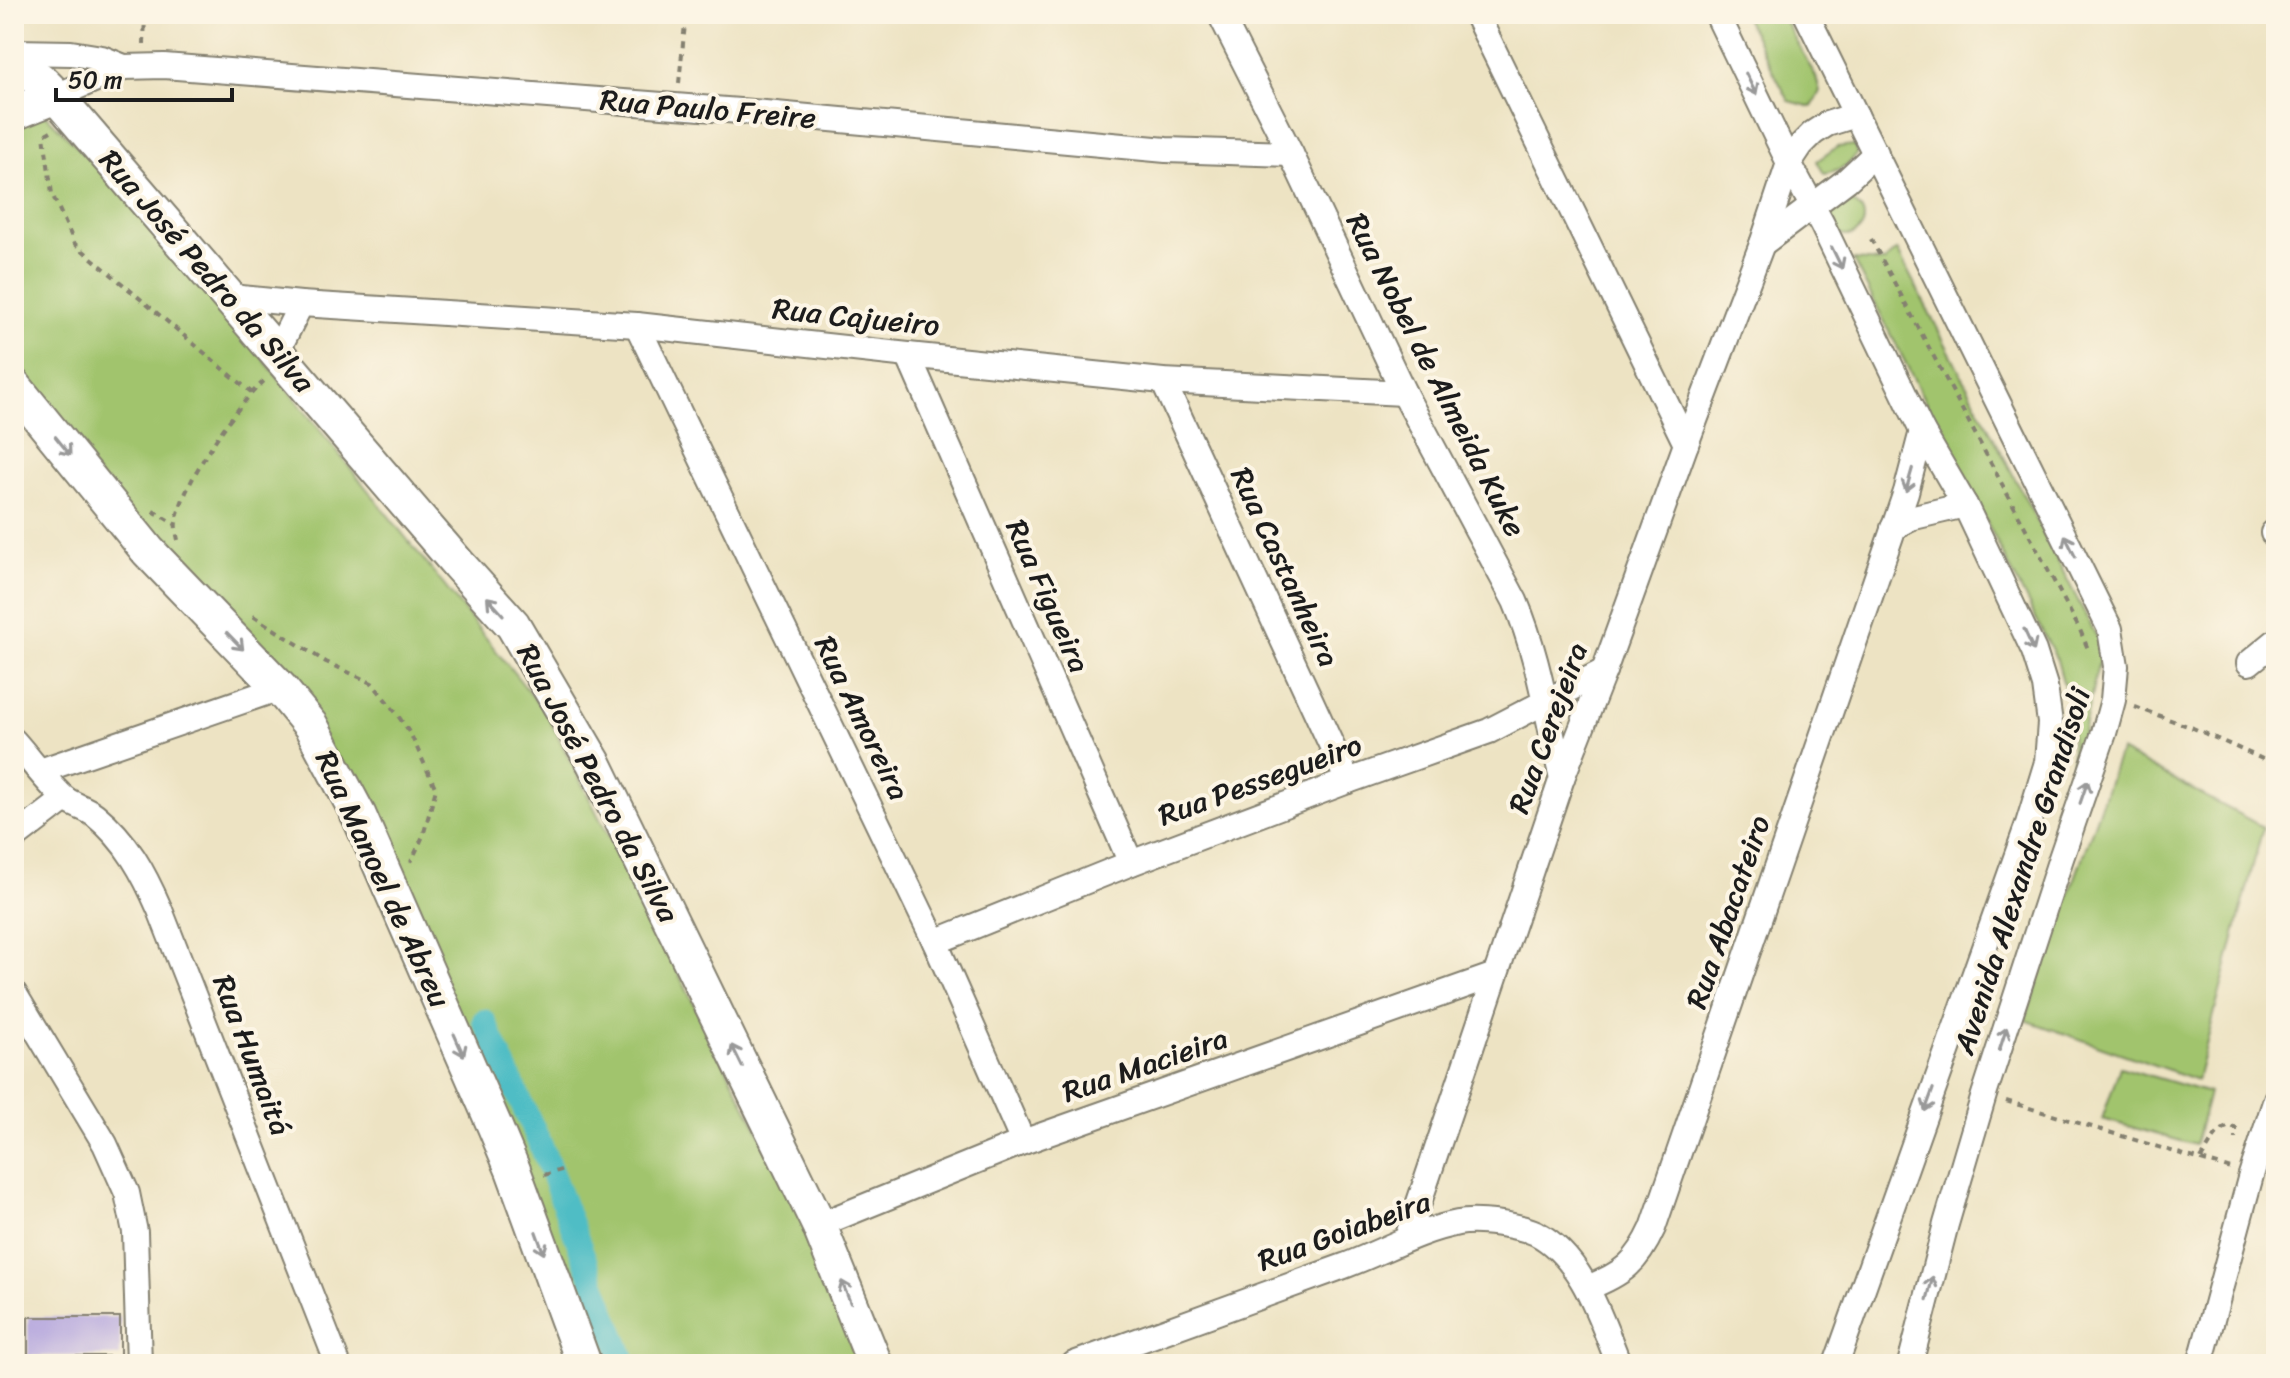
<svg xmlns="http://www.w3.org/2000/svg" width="2290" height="1378" viewBox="0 0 2290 1378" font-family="Sriracha,sans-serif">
  <rect width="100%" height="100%" fill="#fcf5e5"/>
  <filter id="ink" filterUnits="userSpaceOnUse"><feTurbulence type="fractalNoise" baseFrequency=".0125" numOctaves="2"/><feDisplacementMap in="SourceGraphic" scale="16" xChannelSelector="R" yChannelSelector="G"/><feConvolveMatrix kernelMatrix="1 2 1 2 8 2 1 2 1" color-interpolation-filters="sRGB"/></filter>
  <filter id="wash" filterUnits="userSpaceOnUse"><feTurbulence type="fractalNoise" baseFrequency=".006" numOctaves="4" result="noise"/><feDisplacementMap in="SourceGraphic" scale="32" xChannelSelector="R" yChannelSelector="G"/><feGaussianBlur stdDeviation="1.8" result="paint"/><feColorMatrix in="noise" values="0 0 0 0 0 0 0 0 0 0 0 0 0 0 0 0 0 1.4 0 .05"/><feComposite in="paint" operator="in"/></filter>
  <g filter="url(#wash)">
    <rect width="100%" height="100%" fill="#ede3c3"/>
    <g fill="#a1c46d" stroke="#5e7044" stroke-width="2">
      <polygon points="1743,14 1781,14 1816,77 1820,91 1812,107 1789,101"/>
      <polygon points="45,114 124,194 232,320 546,713 814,1240 858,1364 601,1364 532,1204 357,780 122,507 14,365 14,122"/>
      <path d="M 1854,145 L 1857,153 C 1848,167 1841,171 1824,174 L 1817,161 L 1837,147 Z"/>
      <circle cx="1847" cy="219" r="17"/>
      <polygon points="1897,250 2102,647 2073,778 2070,708 2057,660 1853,260 1884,262"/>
      <polygon points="2120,751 2263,827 2197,1080 2025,1020"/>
      <polygon points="2120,1067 2209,1093 2195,1145 2102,1119"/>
    </g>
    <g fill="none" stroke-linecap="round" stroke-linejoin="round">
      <polyline stroke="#4fbdc5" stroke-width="24" points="484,1021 542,1148 625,1364"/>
    </g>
    <g id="blocks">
      <rect fill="#aa9bdd" x="28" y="1317" width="92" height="39"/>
    </g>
  </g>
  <g filter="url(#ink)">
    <use href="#blocks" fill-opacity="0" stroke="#848070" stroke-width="2"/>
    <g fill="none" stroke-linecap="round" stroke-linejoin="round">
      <defs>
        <g id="minor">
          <path d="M 1220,14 L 1291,154 L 1404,393 L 1515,601 C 1539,657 1547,718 1562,778"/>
          <polyline points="1476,14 1686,444"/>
          <polyline points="1717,14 1789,163 1822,224 1922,431 1965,505 2034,651 2045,686 2050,723 2047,762 2028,824 1836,1364"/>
          <polyline points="1806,14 2110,629 2116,666 2113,700 2104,733 2060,861 1984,1095 1946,1224 1910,1364"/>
          <polyline points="14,52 71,53 102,58 124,67 164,66 765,113 1166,150 1291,154"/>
          <polyline points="56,96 124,67"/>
          <polyline points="1762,244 1847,180 1876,153"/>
          <polyline points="231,297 301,304 637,325 908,355 1163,381 1404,393"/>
          <polyline points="637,325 935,942 1023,1142"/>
          <polyline points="277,352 301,304"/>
          <polyline points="908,355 1131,863"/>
          <polyline points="1163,381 1348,781"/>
          <polyline points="1893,528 1910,518 1965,505"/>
          <polyline points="2273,533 2276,536"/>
          <polyline points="2249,663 2276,641"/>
          <path d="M 14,741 C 30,759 45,780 63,797 C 71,805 85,807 95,815 C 127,841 144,873 160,910 L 338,1364"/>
          <polyline points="40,771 280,688"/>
          <polyline points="14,838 65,799"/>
          <polyline points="935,942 1131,863 1348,781 1489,731 1604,671"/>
          <polyline points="14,993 105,1144 127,1193 135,1232 139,1364"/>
          <polyline points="819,1225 1023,1142 1495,975"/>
          <polyline points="1407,1238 1562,778 1604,671 1686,444 1762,244 1789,163 1801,145 1813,133 1827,124 1856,115"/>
          <path d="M 1587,1288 C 1623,1274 1637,1263 1653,1228 L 1906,492 L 1922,431"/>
          <path d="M 1074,1364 C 1164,1331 1254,1298 1344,1266 C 1382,1252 1417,1231 1458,1223 C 1477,1219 1518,1225 1536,1233 C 1583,1258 1600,1318 1619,1364"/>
          <polyline points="2200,1364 2251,1175 2276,1099"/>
        </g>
        <g id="secondary">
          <polyline points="14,63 40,80 56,96 458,564 513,625 594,763 819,1225 875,1364"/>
          <polyline points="14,113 56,96"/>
          <polyline points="14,386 148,551 280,688 311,726 359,816 495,1127 513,1170 584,1364"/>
        </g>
      </defs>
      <use href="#minor" stroke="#848070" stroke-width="28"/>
      <use href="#secondary" stroke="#848070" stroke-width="38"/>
      <g stroke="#848070" stroke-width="4" stroke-dasharray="6 6" stroke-linecap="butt">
        <polyline points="144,44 145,14"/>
        <polyline points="679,83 686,14"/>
        <polyline points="51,131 44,135 52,194 75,244 251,392"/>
        <polyline points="1871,239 2080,630 2088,649"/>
        <polyline points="153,511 175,524"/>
        <path d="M 178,540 C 177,535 175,528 176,522 C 183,482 234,408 264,381"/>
        <polyline points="253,616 326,662 372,683 397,714 411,735 436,789 423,836 411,862"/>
        <polyline points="2135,707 2193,728 2276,765"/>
        <polyline points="2266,1081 2266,1064 2276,1033"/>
        <polyline points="2006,1101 2231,1169"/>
        <path d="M 2201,1159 C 2209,1147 2217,1127 2232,1126 L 2236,1129 L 2236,1139"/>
        <polyline points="544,1175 561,1170"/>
      </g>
      <use href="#minor" stroke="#fff" stroke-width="24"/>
      <use href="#secondary" stroke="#fff" stroke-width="34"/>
    </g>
    <defs><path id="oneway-shaft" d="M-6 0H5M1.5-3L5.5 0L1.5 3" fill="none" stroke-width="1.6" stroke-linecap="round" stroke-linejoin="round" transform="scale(2)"/></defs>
    <g stroke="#999">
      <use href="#oneway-shaft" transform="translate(1751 84) rotate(64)"/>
      <use href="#oneway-shaft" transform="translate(1837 258) rotate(64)"/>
      <use href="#oneway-shaft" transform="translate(63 446) rotate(51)"/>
      <use href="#oneway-shaft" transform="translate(1909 480) rotate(106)"/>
      <use href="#oneway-shaft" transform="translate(2070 546) rotate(-116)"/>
      <use href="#oneway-shaft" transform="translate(495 606) rotate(-132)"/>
      <use href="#oneway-shaft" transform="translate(2029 640) rotate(65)"/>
      <use href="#oneway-shaft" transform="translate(235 641) rotate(46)"/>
      <use href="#oneway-shaft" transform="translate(2084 792) rotate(-71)"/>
      <use href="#oneway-shaft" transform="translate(2003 1039) rotate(-72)"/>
      <use href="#oneway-shaft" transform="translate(459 1045) rotate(66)"/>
      <use href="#oneway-shaft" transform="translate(737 1056) rotate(-116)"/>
      <use href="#oneway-shaft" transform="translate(1929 1100) rotate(110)"/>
      <use href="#oneway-shaft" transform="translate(540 1243) rotate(70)"/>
      <use href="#oneway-shaft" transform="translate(1930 1288) rotate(-76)"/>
      <use href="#oneway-shaft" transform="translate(846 1292) rotate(-112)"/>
    </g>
  </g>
  <g text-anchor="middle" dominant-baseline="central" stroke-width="8" stroke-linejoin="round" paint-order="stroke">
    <g font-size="30" fill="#1c1c1c" stroke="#fcf5e5">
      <text transform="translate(708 109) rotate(5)">Rua Paulo Freire</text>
      <text transform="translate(207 271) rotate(49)">Rua José Pedro da Silva</text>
      <text transform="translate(856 317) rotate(6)">Rua Cajueiro</text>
      <text transform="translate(1436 375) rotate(63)">Rua Nobel de Almeida Kuke</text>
      <text transform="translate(1285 567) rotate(65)">Rua Castanheira</text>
      <text transform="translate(1048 596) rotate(66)">Rua Figueira</text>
      <text transform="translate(862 718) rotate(64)">Rua Amoreira</text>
      <text transform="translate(1548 728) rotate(-70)">Rua Cerejeira</text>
      <text transform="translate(1260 780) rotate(-20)">Rua Pessegueiro</text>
      <text transform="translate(598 783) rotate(62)">Rua José Pedro da Silva</text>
      <text transform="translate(2022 871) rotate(-72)">Avenida Alexandre Grandisoli</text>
      <text transform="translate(383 879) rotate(65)">Rua Manoel de Abreu</text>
      <text transform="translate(1728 912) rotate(-71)">Rua Abacateiro</text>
      <text transform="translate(252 1055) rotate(69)">Rua Humaitá</text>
      <text transform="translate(1145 1065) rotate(-19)">Rua Macieira</text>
      <text transform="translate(1344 1231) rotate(-20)">Rua Goiabeira</text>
    </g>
  </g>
  <rect width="2290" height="1378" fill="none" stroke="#fcf5e5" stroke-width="48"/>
  <path d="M56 88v12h176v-12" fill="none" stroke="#1c1c1c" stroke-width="4"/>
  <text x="68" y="88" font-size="24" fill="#1c1c1c" stroke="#fcf5e5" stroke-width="6" paint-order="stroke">50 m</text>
</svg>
